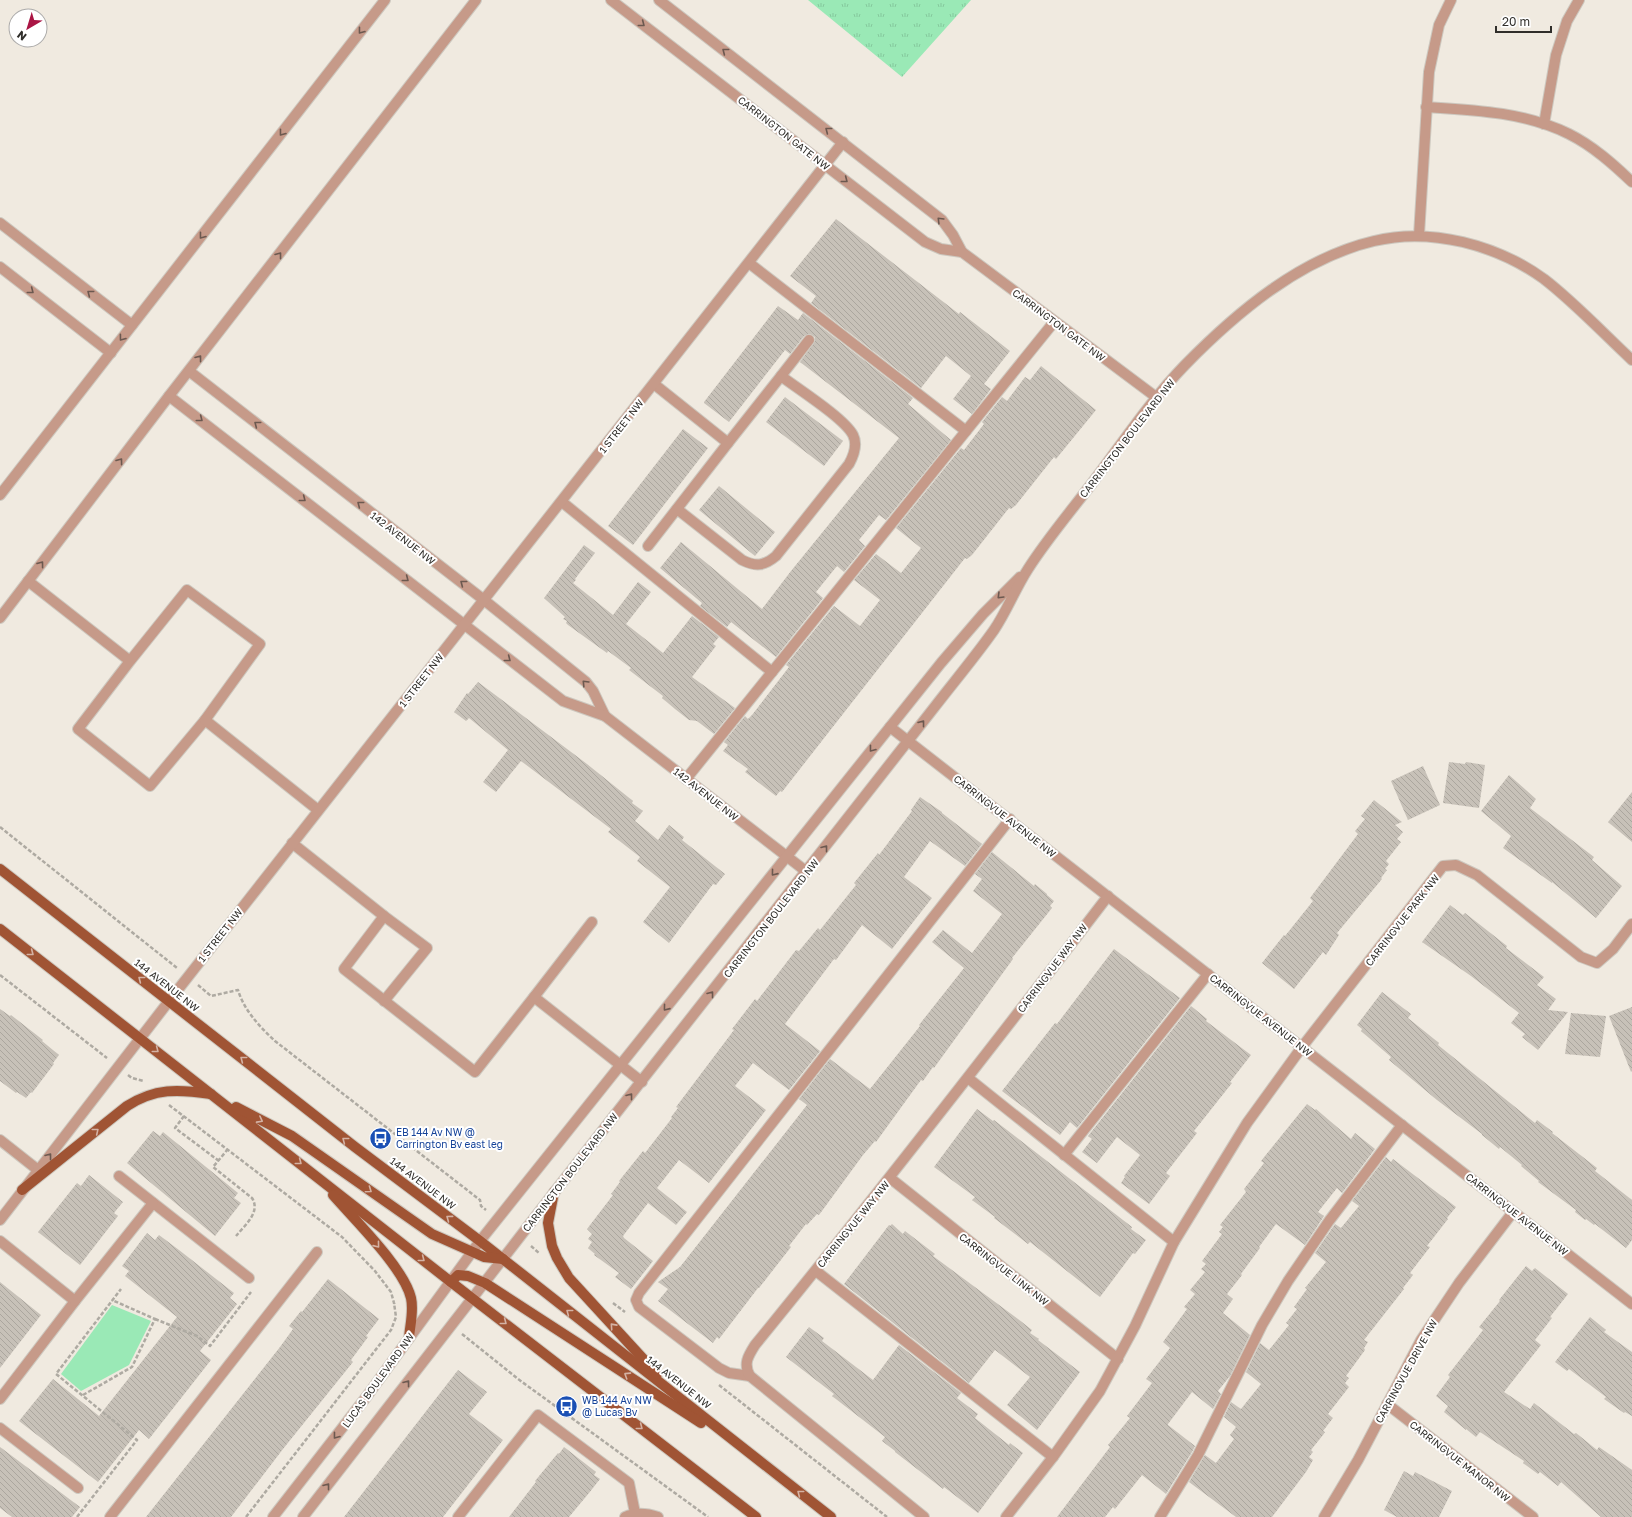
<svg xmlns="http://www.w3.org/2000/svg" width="1632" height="1517" viewBox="0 0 1632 1517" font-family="'Golos Text',sans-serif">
  <defs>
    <pattern id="grass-tufts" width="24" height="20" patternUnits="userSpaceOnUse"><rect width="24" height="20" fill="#9ae9b6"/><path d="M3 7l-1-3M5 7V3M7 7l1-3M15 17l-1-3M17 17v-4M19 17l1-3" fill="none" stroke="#85c89d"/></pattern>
    <pattern id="building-back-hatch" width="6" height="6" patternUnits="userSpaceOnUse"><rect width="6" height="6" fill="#c7c1b8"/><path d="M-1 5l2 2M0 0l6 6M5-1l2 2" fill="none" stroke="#aba69e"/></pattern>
  </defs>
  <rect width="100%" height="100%" fill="#f0eae0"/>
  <polygon fill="url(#grass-tufts)" points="808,0 971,0 902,77"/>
  <polygon fill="#9ae9b6" points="112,1305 151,1321 129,1365 81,1391 61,1374"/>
  <g fill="url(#building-back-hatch)">
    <polygon points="836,219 959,314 960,312 1010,351 984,384 991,389 972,414 953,399 971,376 946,356 921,388 811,303 816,296 790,276"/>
    <polygon points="778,306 798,320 803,313 913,398 908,404 951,440 886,520 879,515 859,540 865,546 844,572 837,566 816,592 823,598 776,657 731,622 727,627 700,606 702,603 660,568 681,542 762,609 791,571 899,438 800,362 815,341 815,337 810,334 804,336 790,354 785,350 729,422 704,403 704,402"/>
    <polygon points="1041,366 1096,410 1056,459 1054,457 1016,505 1011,509 1009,508 972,555 967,559 965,558 814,751 782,792 780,791 776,796 745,772 748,769 723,751 728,745 724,742 745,716 748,719 752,715 789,667 786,665 834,606 860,626 880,600 854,580 876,554 901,573 921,548 896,528 961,448 964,450 984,424 982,422 1002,397 1007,401 1025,377 1030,380"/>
    <polygon points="785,397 843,441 824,466 766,422"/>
    <polygon points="683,429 708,448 633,545 608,526"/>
    <polygon points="719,486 775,532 755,556 699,510"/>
    <polygon points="584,545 595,553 575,579 576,580 573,583 613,615 638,582 651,592 626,624 663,653 692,616 719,637 713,644 716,646 692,677 735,708 714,734 697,721 689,720 675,709 662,698 663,696 629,670 631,668 608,651 607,653 568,625 566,623 567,621 563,619 565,617 544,598"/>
    <polygon points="478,682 587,764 633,801 632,803 643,811 635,821 658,840 669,825 684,837 682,840 725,874 716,885 713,884 669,943 643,922 670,887 637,861 640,857 608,832 611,829 521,761 496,792 483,782 508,750 469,718 466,721 454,712 467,693 468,694"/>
    <polygon points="1449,762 1465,764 1466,762 1485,765 1479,808 1443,803"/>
    <polygon points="1423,766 1440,805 1408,820 1391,781"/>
    <polygon points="1509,775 1536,799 1530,808 1594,857 1592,860 1622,886 1596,918 1552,882 1552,883 1503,848 1511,836 1481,811"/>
    <polygon points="1632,792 1632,842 1608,822"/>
    <polygon points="920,797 942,812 942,813 982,844 965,866 930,841 904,877 932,898 892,949 862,925 836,960 834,959 785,1024 820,1051 789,1090 753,1063 735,1086 766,1110 709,1183 679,1160 657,1188 687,1212 676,1225 648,1203 623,1236 624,1238 653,1261 631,1289 615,1277 619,1273 594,1255 595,1254 588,1248 592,1242 588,1239 592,1234 587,1229 613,1195 611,1194 620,1182 619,1181 643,1151 645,1153 672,1118 671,1117 678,1108 676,1107 734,1030 732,1029 755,999 757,1001 796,950 799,951 818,928 820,930 856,885 854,883 878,853 879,855 912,811 911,810"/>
    <polygon points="1374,800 1402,822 1395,825 1403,832 1397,839 1401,842 1386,861 1389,864 1385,869 1387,870 1381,878 1382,879 1337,933 1339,935 1326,955 1323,952 1294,989 1262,963 1284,935 1285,936 1313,901 1310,898 1358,834 1355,831 1365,819 1361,816"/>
    <polygon points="992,852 1034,886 1035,884 1047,894 1047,895 1054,901 1050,906 1052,908 1012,958 1013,959 934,1068 933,1067 923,1081 921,1080 876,1142 875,1141 863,1155 819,1215 817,1214 807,1225 806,1224 789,1246 791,1247 759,1288 758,1288 719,1339 717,1337 713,1343 658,1301 668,1289 658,1282 680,1267 807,1105 799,1099 830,1059 870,1089 920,1026 919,1025 964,968 932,942 943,930 972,953 1002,914 973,891 982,879 975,874"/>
    <polygon points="1450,905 1463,915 1465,913 1507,946 1506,948 1544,977 1537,985 1556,999 1548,1010 1568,1012 1538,1050 1522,1037 1525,1034 1511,1023 1519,1013 1471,976 1422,942"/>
    <polygon points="1114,949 1180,998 1077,1128 1070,1122 1060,1135 1002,1091 1055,1023 1057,1024"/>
    <polygon points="1382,992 1411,1014 1408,1018 1439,1043 1438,1045 1535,1123 1537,1120 1553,1132 1552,1133 1597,1168 1595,1171 1632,1200 1632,1240 1626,1248 1595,1224 1594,1225 1586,1219 1585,1220 1575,1212 1576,1210 1538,1182 1539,1181 1521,1166 1522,1165 1500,1147 1499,1149 1482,1135 1482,1134 1437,1100 1389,1060 1391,1057 1361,1031 1362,1029 1357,1025"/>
    <polygon points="1191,1006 1207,1019 1206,1021 1251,1055 1230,1082 1232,1083 1194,1131 1197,1133 1166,1173 1170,1176 1149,1204 1121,1183 1125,1177 1124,1176 1140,1155 1117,1137 1097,1163 1082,1152 1092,1139 1088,1136"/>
    <polygon points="1632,1007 1632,1071 1631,1072 1609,1016"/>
    <polygon points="0,1009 10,1016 11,1015 43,1040 42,1041 59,1055 53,1063 54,1064 32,1093 31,1092 26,1098 17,1092 16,1093 0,1081"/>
    <polygon points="1571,1013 1606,1016 1600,1057 1565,1054"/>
    <polygon points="1307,1104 1315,1110 1316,1109 1351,1139 1355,1133 1375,1149 1342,1193 1337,1188 1318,1212 1324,1216 1305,1245 1276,1224 1259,1247 1260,1248 1241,1274 1242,1275 1227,1294 1233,1299 1223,1313 1250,1335 1230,1376 1218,1391 1221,1394 1213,1409 1192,1392 1168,1424 1168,1425 1195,1446 1192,1452 1166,1494 1142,1475 1115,1509 1113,1507 1105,1517 1057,1517 1110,1447 1108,1445 1130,1418 1127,1416 1152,1383 1146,1379 1170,1348 1163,1342 1187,1309 1184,1307 1195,1294 1190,1290 1205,1272 1201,1269 1206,1264 1202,1261 1222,1234 1219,1232 1223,1227 1220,1225 1246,1192 1244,1189 1264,1163 1261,1161"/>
    <polygon points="977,1109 993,1121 994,1120 1132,1227 1131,1229 1146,1240 1135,1254 1133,1253 1100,1297 1030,1242 1028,1244 994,1218 995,1217 972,1200 975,1197 934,1167"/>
    <polygon points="153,1131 160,1136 163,1132 238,1193 234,1198 241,1203 215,1236 127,1163"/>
    <polygon points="1386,1157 1391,1162 1393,1159 1456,1207 1447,1218 1448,1219 1427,1246 1430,1247 1410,1273 1413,1275 1403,1288 1404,1289 1364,1340 1368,1342 1364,1348 1365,1350 1346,1376 1349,1378 1345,1383 1349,1387 1328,1414 1333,1418 1323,1431 1325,1432 1323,1435 1311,1450 1313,1452 1309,1457 1313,1460 1306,1472 1272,1517 1236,1517 1189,1482 1205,1455 1216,1463 1234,1439 1230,1435 1236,1427 1224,1417 1231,1402 1241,1409 1261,1384 1246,1372 1260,1343 1269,1350 1289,1325 1286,1323 1297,1309 1294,1307 1307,1289 1305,1288 1326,1262 1315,1253 1335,1224 1341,1228 1359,1206 1352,1201"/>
    <polygon points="89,1175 123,1202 114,1213 118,1216 80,1265 38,1232 77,1183 81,1186"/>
    <polygon points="892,1224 903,1234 905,1231 935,1254 933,1256 1018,1319 1032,1330 1030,1333 1039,1339 1038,1340 1080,1372 1037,1430 1007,1405 1030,1377 995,1350 969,1383 844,1284 889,1225 890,1226"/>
    <polygon points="147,1233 155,1240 159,1235 179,1250 234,1293 230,1298 237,1304 200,1351 211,1360 149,1439 139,1430 98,1482 19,1421 53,1379 99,1416 177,1317 125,1276 129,1271 122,1266"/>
    <polygon points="1526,1266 1532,1271 1535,1268 1568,1294 1550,1317 1552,1318 1535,1340 1541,1345 1504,1392 1530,1409 1534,1403 1574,1434 1576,1433 1597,1450 1599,1447 1632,1470 1632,1517 1601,1517 1561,1482 1558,1486 1540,1472 1538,1474 1523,1463 1524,1461 1480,1432 1476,1437 1466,1429 1466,1430 1444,1412 1448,1406 1436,1396 1450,1377 1448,1375 1483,1330 1479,1327 1500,1301 1499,1300"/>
    <polygon points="328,1279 379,1319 366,1336 368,1337 351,1360 353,1362 283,1449 231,1517 146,1517 280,1347 293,1329 289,1326 301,1311 302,1312"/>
    <polygon points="0,1282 41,1315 0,1368"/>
    <polygon points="1590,1317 1606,1330 1604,1332 1632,1352 1632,1416 1625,1412 1624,1413 1604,1399 1606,1397 1569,1369 1567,1371 1555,1362"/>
    <polygon points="809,1327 824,1338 822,1341 873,1380 899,1345 961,1393 957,1398 978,1414 975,1418 1009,1445 1010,1443 1023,1453 978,1513 944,1487 943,1489 895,1452 895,1451 882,1441 885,1437 832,1396 834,1394 786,1357"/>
    <polygon points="458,1370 487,1392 469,1414 503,1440 443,1517 344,1517"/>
    <polygon points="0,1447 80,1507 72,1517 12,1517 0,1508"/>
    <polygon points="564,1447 596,1472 594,1475 600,1479 589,1493 569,1517 509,1517 536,1482 535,1481 558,1453 559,1454"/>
    <polygon points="1404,1471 1413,1476 1415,1472 1452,1491 1439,1517 1397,1517 1384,1510"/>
  </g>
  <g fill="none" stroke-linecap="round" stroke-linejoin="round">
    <defs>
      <g id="minor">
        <polyline points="611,0 925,242 941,249 962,252"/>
        <polyline points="659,0 942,220 953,235 962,252 1156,397"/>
        <path d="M 1426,107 C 1475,110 1524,112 1569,134 C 1593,146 1613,164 1632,182"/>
        <polyline points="1544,124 1556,55 1567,21 1579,0"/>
        <polyline points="0,223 132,325"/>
        <polyline points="1419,235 1429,72 1439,25 1451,0"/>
        <polyline points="0,267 111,353"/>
        <polyline points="189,371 484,600 586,682 593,691 605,716"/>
        <polyline points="781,376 809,340"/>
        <polyline points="169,396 563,701 605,716 807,872"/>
        <polyline points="966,431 1054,322"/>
        <polyline points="0,495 385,0"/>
        <polyline points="562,502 772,672"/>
        <path d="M 677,509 L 742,560 C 756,567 764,566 776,556 L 849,464 C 854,455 858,445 853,435 C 844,418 798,389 781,376 L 728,443"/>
        <polyline points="648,546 728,443 654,384"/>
        <polyline points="28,581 130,661 187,590 260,644 205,720 150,786 78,729 130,661"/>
        <polyline points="0,618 169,396 476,0"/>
        <polyline points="205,720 318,810"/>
        <polyline points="890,727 1632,1304"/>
        <polyline points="686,779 966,431 749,263"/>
        <polyline points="292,843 384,916 344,969 475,1072 534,997 642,1082"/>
        <polyline points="534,997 592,922"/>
        <polyline points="384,1001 427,948 384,916"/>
        <polyline points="968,1078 1174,1242"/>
        <polyline points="0,1140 38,1170"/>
        <polyline points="1064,1155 1208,974"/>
        <polyline points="119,1176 249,1278"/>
        <polyline points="890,1178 1118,1359"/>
        <polyline points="0,1220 169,1001 843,142"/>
        <polyline points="0,1241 75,1301 0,1399"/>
        <polyline points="816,1271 1053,1457"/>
        <polyline points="75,1301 153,1203"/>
        <polyline points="750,1376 729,1373 719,1368 639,1307 636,1300 639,1293 1010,819"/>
        <polyline points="1387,1404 1533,1517"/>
        <polyline points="0,1428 78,1488"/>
        <polyline points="110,1517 317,1252"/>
        <polyline points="273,1517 367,1396 480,1241 941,663 983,614 1020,577"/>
        <path d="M 303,1517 C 386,1410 469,1302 553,1194 C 679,1032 807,872 933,709 C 953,683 975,657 994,630 C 1007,611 1015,589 1028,569 C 1047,539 1071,511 1093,482 C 1123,442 1151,400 1185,365 C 1237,312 1301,258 1374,241 C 1431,227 1497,245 1544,279 C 1574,302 1604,334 1632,360"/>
        <polyline points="458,1517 538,1415 629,1483 635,1513"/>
        <path d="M 625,1517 C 636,1512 646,1513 658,1517"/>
        <path d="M 924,1517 L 750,1376 C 743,1364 748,1356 755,1345 C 875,1198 992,1047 1108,896"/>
        <polyline points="1006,1517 1053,1457 1100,1391 1135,1326 1174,1242 1247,1123 1302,1047 1443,866 1456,865 1477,875 1581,957 1597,963 1613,949 1632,924"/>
        <polyline points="1160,1517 1198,1455 1262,1325 1288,1281 1329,1221 1402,1125"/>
        <polyline points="1324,1517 1358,1460 1421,1340 1459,1283 1513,1212"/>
      </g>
      <g id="major">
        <polyline points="0,869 355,1147 480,1241 831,1517"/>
        <polyline points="0,929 451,1282 756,1517"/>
        <polyline points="236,1107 292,1136 432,1234 484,1257 503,1259"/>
        <path d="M 22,1190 L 127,1106 C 155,1088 178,1089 211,1094"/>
        <polyline points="554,1192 548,1223 552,1246 557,1258 569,1278 657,1374"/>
        <path d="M 333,1195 C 354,1219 404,1268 411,1298 C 414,1311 410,1325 409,1338"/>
        <polyline points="451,1282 458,1275 468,1276 485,1283 701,1423"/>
      </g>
    </defs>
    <use href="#minor" stroke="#cdc8bf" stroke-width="12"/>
    <use href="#major" stroke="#cdc8bf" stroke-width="12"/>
    <g stroke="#aeaaa2" stroke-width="2.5" stroke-dasharray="4 2" stroke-linecap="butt">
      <polyline points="0,827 177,968"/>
      <polyline points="0,975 107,1058"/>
      <path d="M 198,985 L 211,996 L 238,990 C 244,1010 259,1026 275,1041 L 480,1200 L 481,1206 L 486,1210"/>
      <polyline points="128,1075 132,1078 144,1081"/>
      <polyline points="169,1105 342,1237 375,1271 391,1292 394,1303 397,1302"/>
      <polyline points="184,1116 175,1128 219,1161"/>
      <path d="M 228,1149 L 213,1167 L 252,1198 C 261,1212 245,1225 236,1236"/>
      <polyline points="531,1246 539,1253"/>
      <polyline points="613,1303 625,1312"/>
      <polyline points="155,1319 197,1336 210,1346 251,1292"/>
      <polyline points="462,1334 518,1379 708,1517"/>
      <polyline points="719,1385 887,1517"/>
      <polyline points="83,1395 132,1367 155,1319 112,1300"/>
      <polyline points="77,1517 137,1440 56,1374 121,1289"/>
      <polyline points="246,1517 391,1330 396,1317 394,1303"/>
    </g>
    <use href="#minor" stroke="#c69a89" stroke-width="10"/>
    <use href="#major" stroke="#a05434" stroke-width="10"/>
  </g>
  <defs><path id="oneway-chevron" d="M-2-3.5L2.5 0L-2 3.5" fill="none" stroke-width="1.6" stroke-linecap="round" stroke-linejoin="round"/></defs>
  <g stroke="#6c5950">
    <use href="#oneway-chevron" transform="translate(642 24) rotate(38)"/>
    <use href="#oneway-chevron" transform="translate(361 31) rotate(128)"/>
    <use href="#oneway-chevron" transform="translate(725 51) rotate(-142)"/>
    <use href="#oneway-chevron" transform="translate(828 130) rotate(-142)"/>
    <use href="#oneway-chevron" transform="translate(282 133) rotate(128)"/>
    <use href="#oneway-chevron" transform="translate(845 180) rotate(38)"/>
    <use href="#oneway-chevron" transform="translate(940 220) rotate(-135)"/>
    <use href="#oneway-chevron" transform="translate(202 236) rotate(128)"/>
    <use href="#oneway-chevron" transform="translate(279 255) rotate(-52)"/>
    <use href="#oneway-chevron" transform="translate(31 291) rotate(38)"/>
    <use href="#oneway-chevron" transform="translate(90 293) rotate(-142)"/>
    <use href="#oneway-chevron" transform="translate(122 338) rotate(127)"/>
    <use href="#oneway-chevron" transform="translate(199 358) rotate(-52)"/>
    <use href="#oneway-chevron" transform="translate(200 419) rotate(38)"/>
    <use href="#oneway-chevron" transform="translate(257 424) rotate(-142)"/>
    <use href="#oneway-chevron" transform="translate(120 461) rotate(-53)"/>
    <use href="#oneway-chevron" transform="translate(303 499) rotate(38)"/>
    <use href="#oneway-chevron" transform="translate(360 504) rotate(-142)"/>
    <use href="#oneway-chevron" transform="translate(41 564) rotate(-53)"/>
    <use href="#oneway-chevron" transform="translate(406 579) rotate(38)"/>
    <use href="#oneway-chevron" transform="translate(463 583) rotate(-142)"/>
    <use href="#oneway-chevron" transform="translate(1000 596) rotate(135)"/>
    <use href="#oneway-chevron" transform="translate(508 659) rotate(38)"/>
    <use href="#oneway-chevron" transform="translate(585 683) rotate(-134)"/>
    <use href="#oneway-chevron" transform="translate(922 723) rotate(-52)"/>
    <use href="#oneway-chevron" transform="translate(872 749) rotate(128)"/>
    <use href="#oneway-chevron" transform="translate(825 848) rotate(-52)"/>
    <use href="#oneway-chevron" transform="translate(774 873) rotate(129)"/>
    <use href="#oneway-chevron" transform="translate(711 994) rotate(-52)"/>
    <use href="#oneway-chevron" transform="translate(666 1008) rotate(129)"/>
    <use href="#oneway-chevron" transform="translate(630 1096) rotate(-52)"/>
    <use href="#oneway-chevron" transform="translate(49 1156) rotate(-52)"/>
    <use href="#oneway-chevron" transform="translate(407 1383) rotate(-52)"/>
    <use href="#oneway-chevron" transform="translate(336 1436) rotate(128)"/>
    <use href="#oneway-chevron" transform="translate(327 1486) rotate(-52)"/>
  </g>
  <g stroke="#d4b2a4">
    <use href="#oneway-chevron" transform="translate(31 953) rotate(38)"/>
    <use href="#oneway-chevron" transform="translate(141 979) rotate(-142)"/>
    <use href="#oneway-chevron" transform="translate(156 1050) rotate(38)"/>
    <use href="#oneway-chevron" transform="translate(243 1059) rotate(-142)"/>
    <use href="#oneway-chevron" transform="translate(260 1120) rotate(28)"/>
    <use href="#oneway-chevron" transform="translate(96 1131) rotate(-39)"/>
    <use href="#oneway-chevron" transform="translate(345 1140) rotate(-142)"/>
    <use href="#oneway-chevron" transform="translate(299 1162) rotate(38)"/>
    <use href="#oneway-chevron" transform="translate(369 1190) rotate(35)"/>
    <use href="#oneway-chevron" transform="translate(449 1218) rotate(-143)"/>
    <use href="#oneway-chevron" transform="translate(377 1245) rotate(51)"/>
    <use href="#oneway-chevron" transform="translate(422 1259) rotate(38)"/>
    <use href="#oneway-chevron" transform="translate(569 1312) rotate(-142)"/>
    <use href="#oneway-chevron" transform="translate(504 1322) rotate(38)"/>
    <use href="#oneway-chevron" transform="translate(613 1326) rotate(-132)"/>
    <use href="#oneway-chevron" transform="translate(627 1375) rotate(-147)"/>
    <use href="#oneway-chevron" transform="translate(640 1427) rotate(38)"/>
    <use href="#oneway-chevron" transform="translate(800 1493) rotate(-142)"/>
  </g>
  <defs>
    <symbol id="bus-disc" viewBox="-11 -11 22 22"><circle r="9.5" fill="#1a4fb4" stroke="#fff"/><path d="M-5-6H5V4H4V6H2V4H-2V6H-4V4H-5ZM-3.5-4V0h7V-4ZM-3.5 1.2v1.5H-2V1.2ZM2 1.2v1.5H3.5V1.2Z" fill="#fff"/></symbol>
  </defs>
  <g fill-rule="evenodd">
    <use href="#bus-disc" x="368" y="1126" width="25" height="25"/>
    <use href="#bus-disc" x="554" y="1394" width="25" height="25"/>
  </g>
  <g text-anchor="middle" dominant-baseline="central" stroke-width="4" stroke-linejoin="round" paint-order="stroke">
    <g font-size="10" fill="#302e2a" stroke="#fff">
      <text transform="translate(784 133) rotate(38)">CARRINGTON GATE NW</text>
      <text transform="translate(1059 325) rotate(37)">CARRINGTON GATE NW</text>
      <text transform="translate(621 426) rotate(-52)">1 STREET NW</text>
      <text transform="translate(1127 438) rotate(-52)">CARRINGTON BOULEVARD NW</text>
      <text transform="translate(403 538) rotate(38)">142 AVENUE NW</text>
      <text transform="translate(421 680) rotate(-52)">1 STREET NW</text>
      <text transform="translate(706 794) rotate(38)">142 AVENUE NW</text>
      <text transform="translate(1005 816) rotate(38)">CARRINGVUE AVENUE NW</text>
      <text transform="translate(771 918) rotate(-52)">CARRINGTON BOULEVARD NW</text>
      <text transform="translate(1402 920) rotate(-52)">CARRINGVUE PARK NW</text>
      <text transform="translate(220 935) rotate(-52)">1 STREET NW</text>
      <text transform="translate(1052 968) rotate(-53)">CARRINGVUE WAY NW</text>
      <text transform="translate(167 985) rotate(38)">144 AVENUE NW</text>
      <text transform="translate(1261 1015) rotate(38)">CARRINGVUE AVENUE NW</text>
      <text transform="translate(570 1172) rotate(-52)">CARRINGTON BOULEVARD NW</text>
      <text transform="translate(423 1183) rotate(37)">144 AVENUE NW</text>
      <text transform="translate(1517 1214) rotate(38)">CARRINGVUE AVENUE NW</text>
      <text transform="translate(853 1224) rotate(-51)">CARRINGVUE WAY NW</text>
      <text transform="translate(1004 1269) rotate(38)">CARRINGVUE LINK NW</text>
      <text transform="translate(1406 1371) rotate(-61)">CARRINGVUE DRIVE NW</text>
      <text transform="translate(378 1380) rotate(-54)">LUCAS BOULEVARD NW</text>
      <text transform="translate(679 1382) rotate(38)">144 AVENUE NW</text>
      <text transform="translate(1460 1461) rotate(38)">CARRINGVUE MANOR NW</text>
    </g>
    <g font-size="10" fill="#164399" stroke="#fff" text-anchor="start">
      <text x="396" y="1132">EB 144 Av NW @<tspan x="396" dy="12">Carrington Bv east leg</tspan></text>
      <text x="582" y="1400">WB 144 Av NW<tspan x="582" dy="12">@ Lucas Bv</tspan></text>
    </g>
  </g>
  <g transform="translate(28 28) rotate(218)"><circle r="19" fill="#ffffff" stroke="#acabaa"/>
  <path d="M0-3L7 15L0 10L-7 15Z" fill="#aa1544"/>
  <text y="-6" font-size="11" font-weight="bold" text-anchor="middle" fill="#302e2a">N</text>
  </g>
  <path d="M1496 26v6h55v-6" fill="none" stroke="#302e2a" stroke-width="2"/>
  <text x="1502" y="26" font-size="12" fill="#302e2a" stroke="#ffffff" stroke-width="3" paint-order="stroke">20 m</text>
</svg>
